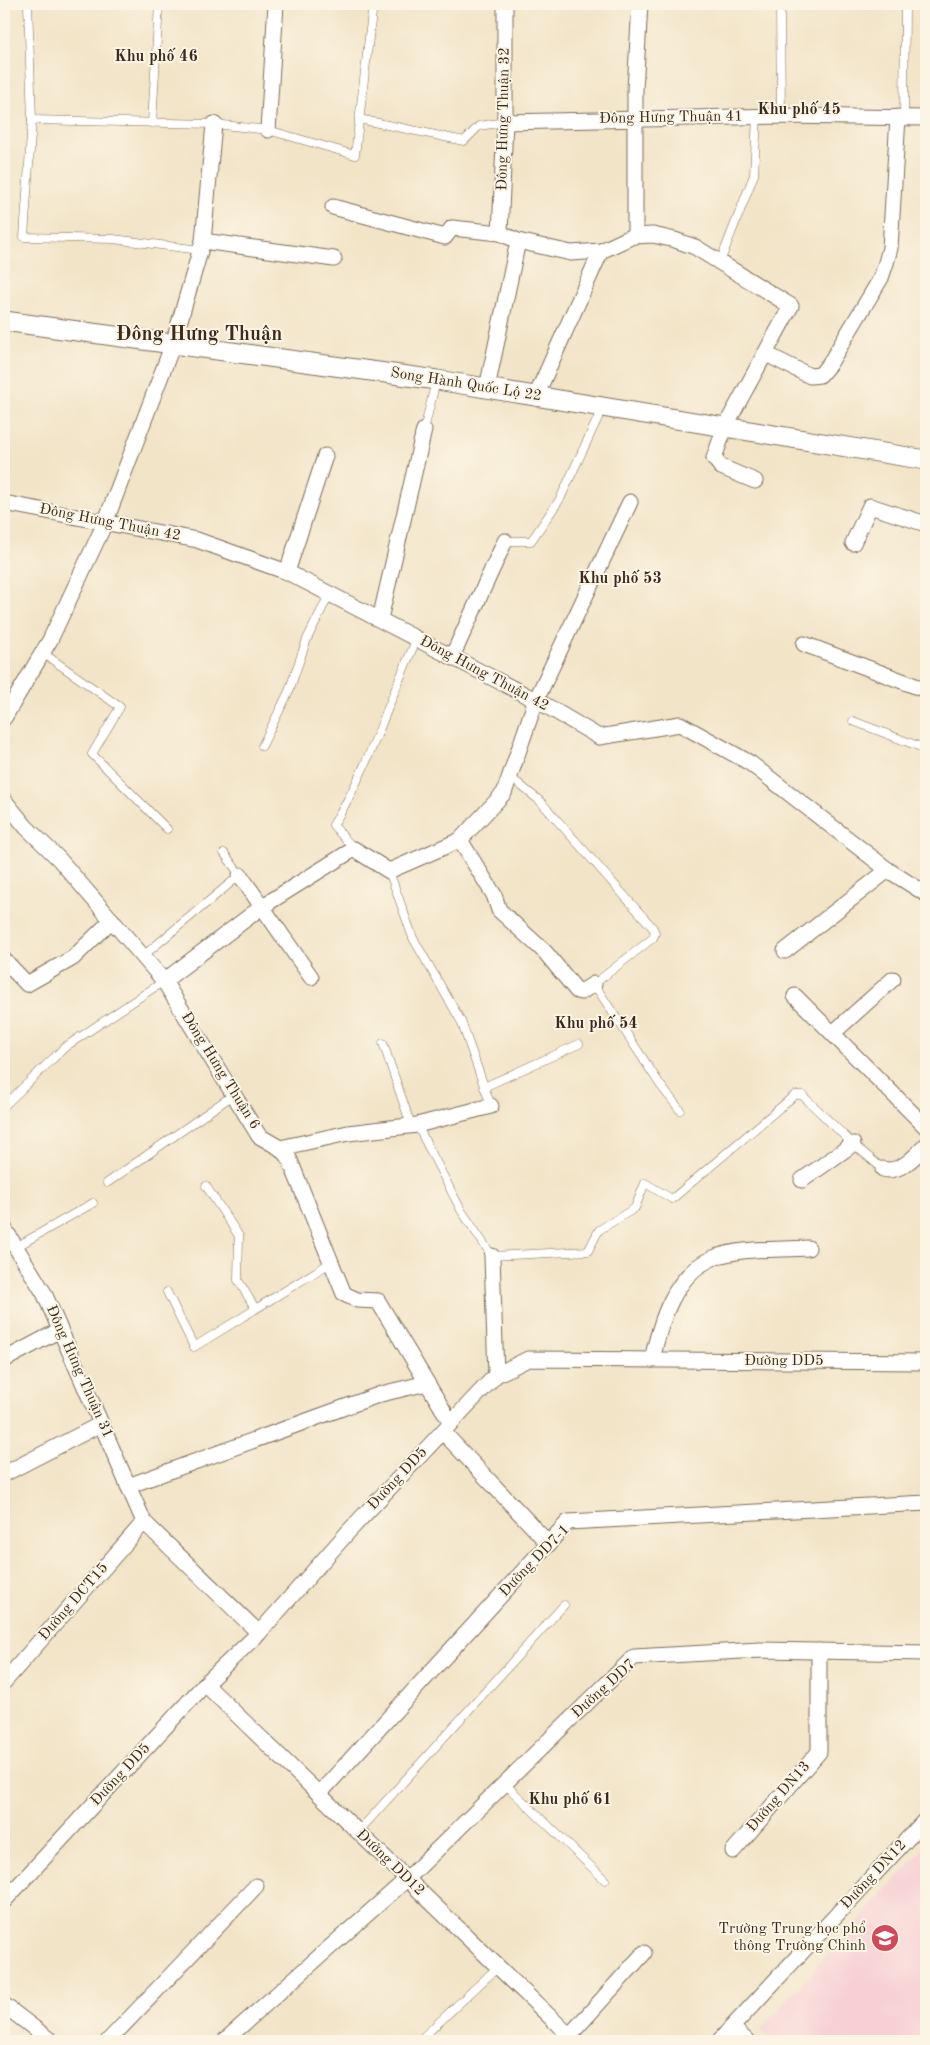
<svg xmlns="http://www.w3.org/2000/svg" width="930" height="2045" viewBox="0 0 930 2045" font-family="'Old Standard TT',serif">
  <rect width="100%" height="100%" fill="#fcf5e5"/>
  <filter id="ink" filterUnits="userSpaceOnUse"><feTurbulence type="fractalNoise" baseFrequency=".02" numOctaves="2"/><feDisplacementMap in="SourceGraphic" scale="10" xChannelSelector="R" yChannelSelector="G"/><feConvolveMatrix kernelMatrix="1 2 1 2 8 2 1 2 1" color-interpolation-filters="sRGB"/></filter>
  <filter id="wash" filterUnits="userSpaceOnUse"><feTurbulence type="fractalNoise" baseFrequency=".0096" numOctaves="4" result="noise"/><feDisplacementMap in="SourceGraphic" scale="20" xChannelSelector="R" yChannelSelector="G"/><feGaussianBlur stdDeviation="1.12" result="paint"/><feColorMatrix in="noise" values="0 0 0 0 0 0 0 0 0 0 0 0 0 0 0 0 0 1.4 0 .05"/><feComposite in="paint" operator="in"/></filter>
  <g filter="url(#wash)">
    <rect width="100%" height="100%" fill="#f2e4c7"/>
    <polygon fill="#f7cfd5" points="926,1846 926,2041 772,2041 760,2030"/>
  </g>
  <g filter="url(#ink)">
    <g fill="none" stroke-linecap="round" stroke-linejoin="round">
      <defs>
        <g id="service">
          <polyline points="28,4 32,120 24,237 113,239 200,250"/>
          <polyline points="780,4 781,116"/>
          <polyline points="904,117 905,4"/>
          <polyline points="359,119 464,141 479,126 505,122"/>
          <polyline points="32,120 214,124 268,130 355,155 373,4"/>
          <polyline points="152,123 159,4"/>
          <polyline points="720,262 754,175 757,116"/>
          <polyline points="424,430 436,381"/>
          <polyline points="505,541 531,541 560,499 603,407"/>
          <polyline points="43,653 120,707 92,754 167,829"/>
          <polyline points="853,721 926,749"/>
          <polyline points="262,746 289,691 307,639 330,593"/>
          <polyline points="509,776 540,801 653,928 655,933 653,938 594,984 661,1086 680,1110"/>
          <path d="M 354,849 L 333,825 C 370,767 388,700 417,639"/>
          <polyline points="389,871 413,938 461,1021 491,1106"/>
          <polyline points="143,956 240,875 224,853"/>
          <polyline points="383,1043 411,1125"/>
          <polyline points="484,1087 579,1044"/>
          <polyline points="4,1106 65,1047 164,981"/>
          <polyline points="417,1125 461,1210 492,1256 588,1251 599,1230 635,1208 645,1183 672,1199 795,1095 802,1095 853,1144 883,1169"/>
          <polyline points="107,1183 233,1095"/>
          <polyline points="206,1186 239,1236 238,1280 255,1308"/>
          <polyline points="16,1247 93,1203"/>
          <polyline points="167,1292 194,1347 330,1263"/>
          <polyline points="505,1784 605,1880"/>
          <polyline points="358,1832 564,1605"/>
          <polyline points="419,2041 498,1967"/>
        </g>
        <g id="minor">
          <polyline points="505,122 781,116 926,118"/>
          <polyline points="268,130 276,4"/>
          <polyline points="333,207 445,237 452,228 500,233 518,241 571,253 601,251 633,236 653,235 675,240 695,247 791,306 725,427 714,458 721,467 755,481"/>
          <polyline points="500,233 505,122 505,4"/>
          <polyline points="635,236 635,90 640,4"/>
          <polyline points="203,241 334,259"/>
          <polyline points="766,354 810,376 820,375 830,363 881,278 886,263 890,248 898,117"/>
          <polyline points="487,388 518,241"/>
          <polyline points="536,396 601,251"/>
          <polyline points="4,503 197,540 287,572 545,705 599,737 680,724 750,763 888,870 926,894"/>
          <polyline points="853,543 870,506 926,524"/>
          <polyline points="287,572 325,456"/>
          <polyline points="380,619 424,430"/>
          <polyline points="804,644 926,690"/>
          <polyline points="452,657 505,541"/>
          <polyline points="4,718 50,640 105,523 173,344 203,241 214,124"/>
          <polyline points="4,800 26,827 59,859 164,981 259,1136 280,1148 289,1158 344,1294 357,1300 378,1301 451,1423"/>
          <polyline points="460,840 494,895 499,910 545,952 577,991 581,992 594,984"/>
          <polyline points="240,875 311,977"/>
          <polyline points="785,951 888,870"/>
          <polyline points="4,960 27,984 73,958 112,920"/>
          <polyline points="164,981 263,906 354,849 389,871 460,840 504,793 536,700 630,502"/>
          <polyline points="795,996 926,1127"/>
          <polyline points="833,1033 893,979"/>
          <polyline points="280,1148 348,1133 417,1125 491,1106"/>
          <path d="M 883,1169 C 899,1174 915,1157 926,1145"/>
          <polyline points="802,1180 853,1144"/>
          <polyline points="4,1228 44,1293 144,1522 259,1633"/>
          <polyline points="492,1256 496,1375"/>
          <polyline points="4,1360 60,1330"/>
          <path d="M 652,1360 C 660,1323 674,1274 713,1258 C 741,1247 778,1250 808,1248"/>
          <polyline points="443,1432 549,1544"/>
          <polyline points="4,1474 101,1424"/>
          <polyline points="128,1486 381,1394 427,1383"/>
          <polyline points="4,1682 144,1522"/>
          <polyline points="205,1684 575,2041"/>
          <polyline points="319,1794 568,1522 926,1503"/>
          <polyline points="733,1851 819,1752 819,1651"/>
          <polyline points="4,1901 205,1684 259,1633 349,1531 496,1375 528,1359 926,1362"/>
          <polyline points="4,2005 51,2041"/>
          <polyline points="732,2027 747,2041"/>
          <polyline points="569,2036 644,1953"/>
          <polyline points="108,2041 256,1886"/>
          <polyline points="224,2041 407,1879 634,1657 760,1650 926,1653"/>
          <polyline points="719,2041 926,1819"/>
        </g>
        <polyline id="tertiary" points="4,321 437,380 926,460"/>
      </defs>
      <use href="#service" stroke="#7b6b59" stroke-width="9"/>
      <use href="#minor" stroke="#7b6b59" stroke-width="17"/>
      <use href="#tertiary" stroke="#7b6b59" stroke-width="21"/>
      <use href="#service" stroke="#fff" stroke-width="8"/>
      <use href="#minor" stroke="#fff" stroke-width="15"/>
      <use href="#tertiary" stroke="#fff" stroke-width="19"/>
    </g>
  </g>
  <defs>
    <symbol id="school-disc" viewBox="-11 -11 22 22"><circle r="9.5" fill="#d1495b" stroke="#fcf5e5"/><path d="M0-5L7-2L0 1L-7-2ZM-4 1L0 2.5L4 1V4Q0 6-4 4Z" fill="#fff"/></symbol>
  </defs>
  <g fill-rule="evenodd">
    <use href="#school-disc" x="869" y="1922" width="32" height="32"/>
  </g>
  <g text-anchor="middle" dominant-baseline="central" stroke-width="4" stroke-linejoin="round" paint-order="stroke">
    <g font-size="15" fill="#3b2a1e" stroke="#fcf5e5">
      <text transform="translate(671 118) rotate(-1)">Đông Hưng Thuận 41</text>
      <text transform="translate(504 119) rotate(-89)">Đông Hưng Thuận 32</text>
      <text transform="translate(466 385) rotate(9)">Song Hành Quốc Lộ 22</text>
      <text transform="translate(110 523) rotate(11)">Đông Hưng Thuận 42</text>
      <text transform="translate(484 674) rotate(28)">Đông Hưng Thuận 42</text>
      <text transform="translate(220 1071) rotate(58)">Đông Hưng Thuận 6</text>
      <text x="784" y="1361">Đường DD5</text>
      <text transform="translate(79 1372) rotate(66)">Đông Hưng Thuận 31</text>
      <text transform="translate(398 1479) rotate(-47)">Đường DD5</text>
      <text transform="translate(535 1561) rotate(-46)">Đường DD7-1</text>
      <text transform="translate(74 1602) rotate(-49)">Đường DCT15</text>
      <text transform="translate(604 1689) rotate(-42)">Đường DD7</text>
      <text transform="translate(121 1775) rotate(-47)">Đường DD5</text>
      <text transform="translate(779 1797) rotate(-49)">Đường DN13</text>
      <text transform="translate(390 1863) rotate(44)">Đường DD12</text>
      <text transform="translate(874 1875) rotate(-47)">Đường DN12</text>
    </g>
    <g font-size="15" fill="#3b2a1e" stroke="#fcf5e5" text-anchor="end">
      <text x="866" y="1929">Trường Trung học phổ<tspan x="866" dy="17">thông Trường Chinh</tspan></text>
    </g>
    <g font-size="16" font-weight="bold" fill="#3b2a1e" stroke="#fcf5e5">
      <text x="156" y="57">Khu phố 46</text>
      <text x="799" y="110">Khu phố 45</text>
      <text x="620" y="579">Khu phố 53</text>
      <text x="596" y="1024">Khu phố 54</text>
      <text x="570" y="1800">Khu phố 61</text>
    </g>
    <g font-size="20" font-weight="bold" fill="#3b2a1e" stroke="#fcf5e5">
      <text x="199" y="335">Đông Hưng Thuận</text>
    </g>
  </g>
  <rect width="930" height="2045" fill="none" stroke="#fcf5e5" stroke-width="20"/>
</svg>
